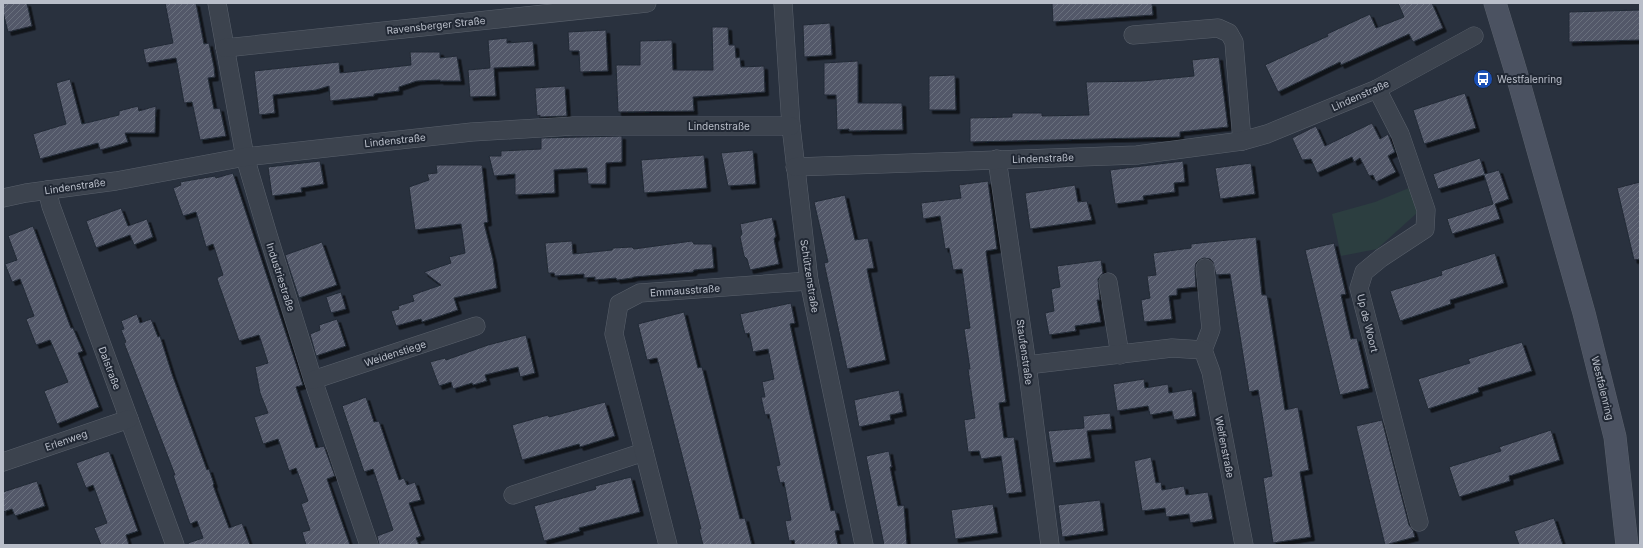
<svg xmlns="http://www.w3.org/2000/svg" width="1643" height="548" viewBox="0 0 1643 548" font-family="Inter,sans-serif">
  <defs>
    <pattern id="building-hatch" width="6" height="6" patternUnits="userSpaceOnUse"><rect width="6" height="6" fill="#525969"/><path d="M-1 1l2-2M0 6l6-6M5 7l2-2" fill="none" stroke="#696f7d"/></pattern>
    <filter id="shadow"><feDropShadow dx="3.5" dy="3.5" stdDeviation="0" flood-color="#0009"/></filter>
  </defs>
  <rect width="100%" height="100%" fill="#29313e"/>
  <polygon fill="#2c3e40" points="1409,188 1418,212 1377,249 1341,256 1332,214 1375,202"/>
  <g fill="url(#building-hatch)" stroke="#232a36" filter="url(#shadow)">
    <polygon points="3,3 27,3 32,26 8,32 3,12"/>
    <polygon points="165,3 196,3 204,44 209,43 214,67 215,77 208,78 214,109 220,108 226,136 200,140 192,102 184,103 176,58 146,63 143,49 173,43"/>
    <polygon points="1052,3 1152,3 1153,15 1053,22"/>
    <polygon points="1398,3 1432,3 1443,28 1413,42 1409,34 1341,65 1340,62 1278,92 1265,65 1328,36 1327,34 1370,14 1376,28 1404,17"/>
    <polygon points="1640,10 1640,40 1569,42 1569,12"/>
    <polygon points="830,23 832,55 804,57 803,25"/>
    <polygon points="712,27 728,27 729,45 735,45 736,58 740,57 741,67 764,66 765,92 693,97 694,111 618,112 616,65 640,65 640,41 672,40 673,70 713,70"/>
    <polygon points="606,30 608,71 580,72 579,51 569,51 568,32"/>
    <polygon points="507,38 507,43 533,41 535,66 494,68 496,96 470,97 468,70 490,68 488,40"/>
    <polygon points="410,52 440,52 440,58 457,56 461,81 440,81 440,80 417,81 399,87 399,91 374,94 374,96 330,101 329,86 316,90 273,95 275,113 259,115 254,71 339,62 340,73 411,65"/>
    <polygon points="1219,57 1228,127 1180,132 1180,137 970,142 970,118 1012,117 1012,113 1042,113 1042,116 1089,115 1086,82 1142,81 1194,76 1192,60"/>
    <polygon points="858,61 858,103 902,103 903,130 849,131 849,129 837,130 836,95 824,95 824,63"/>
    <polygon points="955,75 956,110 929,110 929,76"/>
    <polygon points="70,79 82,124 119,115 119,111 138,106 139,111 156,106 155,133 125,133 128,142 118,145 100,150 98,143 40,159 33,134 66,124 56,83"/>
    <polygon points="565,86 567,116 540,117 540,115 537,116 535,88"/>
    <polygon points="1465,93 1476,128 1424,144 1413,110"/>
    <polygon points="1372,123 1380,139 1388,134 1395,152 1388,156 1396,172 1376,182 1373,175 1369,176 1360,158 1354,162 1352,157 1317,173 1311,159 1302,160 1292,138 1316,126 1325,146"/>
    <polygon points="622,136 622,162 606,163 606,184 588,184 587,168 554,170 555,193 515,195 515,174 494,176 489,156 501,156 501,151 541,149 541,138"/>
    <polygon points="753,150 756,184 728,186 721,153"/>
    <polygon points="704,155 707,188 644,193 641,160"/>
    <polygon points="1480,158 1485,174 1499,170 1509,199 1495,204 1500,219 1452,234 1447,219 1493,204 1484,175 1438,189 1433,174"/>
    <polygon points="320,161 324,184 301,188 302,192 272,196 268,167"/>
    <polygon points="1183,161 1185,182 1174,183 1175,192 1143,196 1144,200 1115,204 1110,170"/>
    <polygon points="1251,163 1255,194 1220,199 1215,168"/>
    <polygon points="436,165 482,165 488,222 484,223 493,259 497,288 454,298 458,310 422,322 421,319 396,326 391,311 399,309 398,306 414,301 412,295 441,285 424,272 451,263 449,257 465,253 461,224 415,230 409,187 429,180 427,174 437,173"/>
    <polygon points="233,173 303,385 296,387 316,448 324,446 335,476 327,479 350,545 306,545 302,532 310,530 301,504 308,501 296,468 289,471 278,439 263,444 254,417 268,413 260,393 255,367 268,363 259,335 239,341 217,279 218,277 223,275 213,244 206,247 196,212 183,216 173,188 181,185 180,182 215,176 216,178"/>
    <polygon points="988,181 997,249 986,251 1006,402 999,403 1004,438 1014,437 1022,492 1006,494 1001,456 981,459 979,451 968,452 964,420 975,418 968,369 970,369 964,329 970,328 962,269 953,270 949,248 945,249 940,216 923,219 921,203 961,198 959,185"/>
    <polygon points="1640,182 1640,259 1634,260 1617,188"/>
    <polygon points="1075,185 1078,202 1087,201 1092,220 1030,229 1025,193"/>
    <polygon points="845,195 855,240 868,238 874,268 867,269 886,360 847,369 824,263 828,262 814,202"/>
    <polygon points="121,208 128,226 147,219 153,237 134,245 130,235 96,248 86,221"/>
    <polygon points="772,217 776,236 774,239 779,264 750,270 747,259 744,256 740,237 742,234 740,224"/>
    <polygon points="33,226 71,328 73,328 83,351 78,353 99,407 57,424 44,391 68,382 50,340 36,345 26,319 34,316 20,279 12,282 5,264 17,260 8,236"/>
    <polygon points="1256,237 1262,295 1267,295 1285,410 1298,407 1309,470 1300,472 1311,537 1273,543 1263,478 1272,476 1258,390 1249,392 1230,274 1216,275 1213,262 1210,259 1204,258 1199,260 1196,263 1195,269 1196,287 1177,289 1177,295 1169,296 1172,319 1144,322 1141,300 1150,298 1147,276 1156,275 1153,253 1191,248 1191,244"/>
    <polygon points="572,241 573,254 612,250 613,248 632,247 634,249 692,241 694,244 712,244 714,268 694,270 693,272 634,277 632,278 617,280 616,278 595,280 595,277 584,278 584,274 555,276 554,273 548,273 545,243"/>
    <polygon points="322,242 337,285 299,298 285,255"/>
    <polygon points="1334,243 1346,294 1341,295 1351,339 1357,338 1369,388 1340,395 1305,250"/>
    <polygon points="1495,253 1504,283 1450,300 1451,304 1400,321 1390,291 1442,275 1441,271"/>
    <polygon points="1101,260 1103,273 1098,279 1100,300 1097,300 1101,322 1075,326 1076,331 1049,335 1045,313 1054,311 1051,289 1060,287 1057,266"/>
    <polygon points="341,292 346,309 331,313 326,297"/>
    <polygon points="791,303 795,323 790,324 831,511 835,510 840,530 835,531 838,545 795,545 794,540 789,541 785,521 791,520 784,482 780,483 776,466 780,465 769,414 765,415 761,397 765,397 762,382 774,379 768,349 753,352 749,333 745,334 740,314"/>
    <polygon points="684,312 698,368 702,367 740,519 745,518 752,545 703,545 699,529 701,529 657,358 647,360 638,324"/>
    <polygon points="137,314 140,323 151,319 158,337 160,336 172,374 207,470 209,469 214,484 213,485 229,528 242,523 250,545 189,545 188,543 203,538 197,521 190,524 173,475 175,475 124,343 126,342 121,330 124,329 121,321"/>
    <polygon points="337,319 346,346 316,356 310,334 320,330 319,325"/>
    <polygon points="526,335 535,373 520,377 518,367 485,375 487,381 473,385 472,383 453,389 451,382 439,386 430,362 445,358 446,360 488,345"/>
    <polygon points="1522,342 1532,371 1478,388 1479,392 1428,409 1418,379 1470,363 1468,359"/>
    <polygon points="1144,379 1145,388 1168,384 1169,393 1192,389 1196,416 1174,420 1172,411 1150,415 1148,406 1117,411 1113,384"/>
    <polygon points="899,390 903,412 890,415 891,420 859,427 854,400"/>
    <polygon points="366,397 374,422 379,421 399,480 404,478 407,485 415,482 421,500 409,503 421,536 416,538 419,545 379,545 377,536 393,530 373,469 364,472 342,406"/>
    <polygon points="605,402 615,436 580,447 579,444 522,460 512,425 548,415 549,417"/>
    <polygon points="1110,413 1112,429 1087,431 1091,458 1053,463 1048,431 1084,428 1083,416"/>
    <polygon points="1382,420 1409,525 1413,530 1415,537 1385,545 1356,426"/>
    <polygon points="1551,430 1560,460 1509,476 1510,481 1459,497 1449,467 1501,451 1499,447"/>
    <polygon points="109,451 138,531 126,535 129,545 101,545 94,528 107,523 93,485 86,488 76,463"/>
    <polygon points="889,451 892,467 890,467 898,506 904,505 907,545 884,545 866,456"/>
    <polygon points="1151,457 1156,483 1161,482 1162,490 1184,486 1186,495 1208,492 1213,519 1190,523 1189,514 1166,517 1165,508 1142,511 1134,461"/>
    <polygon points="631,477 640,512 579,528 580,531 544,541 534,506 596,489 595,486"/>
    <polygon points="37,481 45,506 15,516 12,509 3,512 3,492"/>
    <polygon points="1100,500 1104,531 1062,537 1058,505"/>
    <polygon points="993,504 998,533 955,539 951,510"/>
    <polygon points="1554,518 1563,545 1519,545 1514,531"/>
  </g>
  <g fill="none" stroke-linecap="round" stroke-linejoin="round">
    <defs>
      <g id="street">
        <polyline points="217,3 245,157 268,235 313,380 369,545"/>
        <polyline points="783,3 791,126 809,281 864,545"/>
        <polyline points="1133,35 1218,28 1229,33 1234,42 1242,141"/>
        <polyline points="225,48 647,3"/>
        <polyline points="1377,89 1400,134 1426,210 1425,229 1381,258 1364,272 1359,288 1419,522"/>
        <polyline points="997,159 1027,365 1050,545"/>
        <polyline points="795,167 1137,155 1242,141 1267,134 1377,89 1474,36"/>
        <polyline points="47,190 51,206 175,545"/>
        <polyline points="3,198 26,193 116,181 245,157 472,132 573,126 791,126"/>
        <polyline points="1108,282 1120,355"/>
        <polyline points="1203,350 1211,329 1205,268"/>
        <polyline points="1027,365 1172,348 1203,350 1211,372 1244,545"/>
        <polyline points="313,380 476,326"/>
        <polyline points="3,462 129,419"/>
        <polyline points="513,495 644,452"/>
        <polyline points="668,545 614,334 619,304 640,293 809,281"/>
      </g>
      <polyline id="secondary" points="1495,3 1516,72 1584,313 1615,437 1627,545"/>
    </defs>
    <use href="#street" stroke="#5a616c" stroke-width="19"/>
    <use href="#secondary" stroke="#5a616c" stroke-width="23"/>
    <use href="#street" stroke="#3c434e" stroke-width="18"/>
    <use href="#secondary" stroke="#4b5261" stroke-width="22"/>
  </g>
  <defs>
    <symbol id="bus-disc" viewBox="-11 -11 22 22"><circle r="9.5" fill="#1a4fb4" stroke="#212834"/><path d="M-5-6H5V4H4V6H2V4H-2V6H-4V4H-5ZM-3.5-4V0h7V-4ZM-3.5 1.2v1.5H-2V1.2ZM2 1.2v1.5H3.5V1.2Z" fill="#fff"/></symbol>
  </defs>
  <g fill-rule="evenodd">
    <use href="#bus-disc" x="1472" y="68" width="22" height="22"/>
  </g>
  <g text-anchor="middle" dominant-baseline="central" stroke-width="4" stroke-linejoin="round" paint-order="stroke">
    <g font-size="10" fill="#b9bec9" stroke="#212834">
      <text transform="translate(436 25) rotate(-6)">Ravensberger Straße</text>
      <text transform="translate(1360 95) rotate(-24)">Lindenstraße</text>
      <text x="719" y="126">Lindenstraße</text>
      <text transform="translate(395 140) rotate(-6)">Lindenstraße</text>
      <text transform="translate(1043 158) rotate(-2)">Lindenstraße</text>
      <text transform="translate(75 186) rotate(-8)">Lindenstraße</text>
      <text transform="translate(810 276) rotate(81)">Schützenstraße</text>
      <text transform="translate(281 277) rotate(72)">Industriestraße</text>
      <text transform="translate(685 290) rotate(-4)">Emmausstraße</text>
      <text transform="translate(1368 323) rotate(76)">Up de Woort</text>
      <text transform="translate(1025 352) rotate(82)">Staufenstraße</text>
      <text transform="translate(395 353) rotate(-18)">Weidenstiege</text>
      <text transform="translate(110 368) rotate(69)">Dalstraße</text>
      <text transform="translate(1603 388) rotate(76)">Westfalenring</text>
      <text transform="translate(66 440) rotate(-19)">Erlenweg</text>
      <text transform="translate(1225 447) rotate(79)">Welfenstraße</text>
    </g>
    <g font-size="10" fill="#b9bec9" stroke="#212834" text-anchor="start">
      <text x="1497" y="79">Westfalenring</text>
    </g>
  </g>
  <rect width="1643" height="548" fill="none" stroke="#b9bec9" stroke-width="8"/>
</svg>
